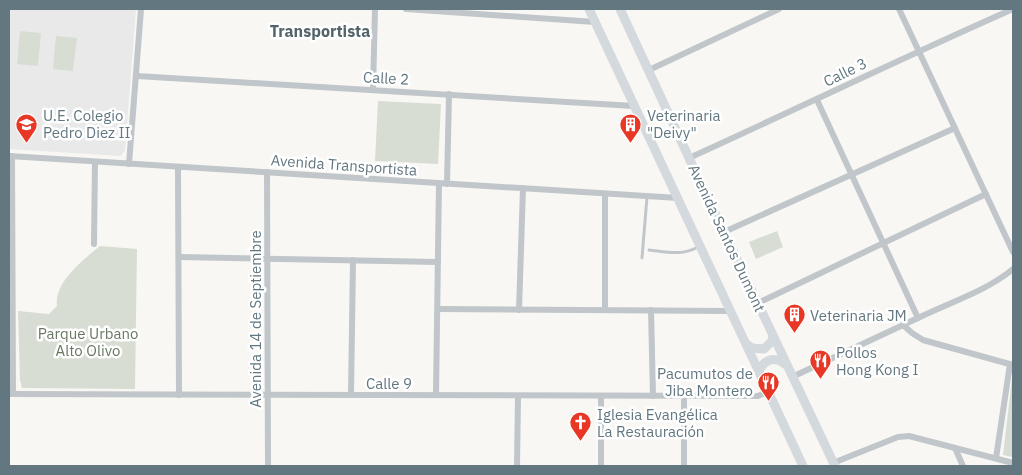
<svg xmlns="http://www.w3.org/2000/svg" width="1022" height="475" viewBox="0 0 1022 475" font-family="'IBM Plex Sans',sans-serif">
  <rect width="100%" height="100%" fill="#f8f7f4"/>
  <polygon fill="#e8e9e8" points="9,9 136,9 125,150 121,156 9,149"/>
  <g fill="#d8ddd3">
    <polygon points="20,31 41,33 38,66 17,64"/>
    <polygon points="56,36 77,38 73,71 53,69"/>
    <polygon points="378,101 441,104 438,164 375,161"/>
    <polygon points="777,231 783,247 756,259 749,242"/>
    <path d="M 100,246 L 137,249 L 135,389 L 22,388 L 20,380 L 18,311 L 49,314 L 57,306 C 54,282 83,260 100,246 Z"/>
    <polygon points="1013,370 1013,457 1003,455"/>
  </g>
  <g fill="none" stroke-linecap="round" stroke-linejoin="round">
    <g stroke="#c0c6c9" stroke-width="3">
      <path d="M 649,250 C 667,252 682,256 698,247"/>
      <polyline points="642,258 647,197"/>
    </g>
    <g stroke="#c0c6c9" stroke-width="6">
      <polyline points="406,9 595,22"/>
      <polyline points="899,9 1013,252"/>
      <polyline points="649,70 779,9"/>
      <polyline points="137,76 634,106"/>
      <polyline points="373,90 375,9"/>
      <polyline points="817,100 918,318"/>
      <polyline points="9,156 678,198"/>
      <polyline points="12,156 13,394"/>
      <path d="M 689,158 C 797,109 904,57 1013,9"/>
      <polyline points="129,164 141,9"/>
      <polyline points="178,167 179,395"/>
      <polyline points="267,172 268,466"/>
      <polyline points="447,184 449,94"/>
      <polyline points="724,232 955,128"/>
      <polyline points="94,244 95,162"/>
      <polyline points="179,257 438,262"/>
      <polyline points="758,303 986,194"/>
      <polyline points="438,309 731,311"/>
      <polyline points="519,310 523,188"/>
      <polyline points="605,310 605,194"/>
      <polyline points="651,310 653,396"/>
      <polyline points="903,325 912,333 923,340 1013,365"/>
      <path d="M 792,377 C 834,357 876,338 918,318 C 950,302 985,292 1013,269"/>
      <polyline points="9,394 758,396 769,391"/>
      <polyline points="351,395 353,260"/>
      <polyline points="436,395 439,183"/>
      <polyline points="684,396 684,466"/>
      <polyline points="955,448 963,466"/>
      <polyline points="996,458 1010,364"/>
      <polyline points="833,463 898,437 909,436 1013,463"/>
      <polyline points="517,466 518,396"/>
      <polyline points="601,466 601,396"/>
    </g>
    <g stroke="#d3d9dc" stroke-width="9">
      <polyline points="589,9 803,466"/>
      <polyline points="620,9 689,158 835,466"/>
      <polyline points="748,345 752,348 764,349 772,341 773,335"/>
      <path d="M 759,371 C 765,358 776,356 786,365"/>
    </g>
  </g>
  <defs>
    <symbol id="school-pin" viewBox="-11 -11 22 30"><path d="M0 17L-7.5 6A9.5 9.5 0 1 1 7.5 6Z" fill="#e83724" stroke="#fff"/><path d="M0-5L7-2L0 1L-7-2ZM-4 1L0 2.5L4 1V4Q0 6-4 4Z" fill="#fff"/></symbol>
    <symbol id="building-pin" viewBox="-11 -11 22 30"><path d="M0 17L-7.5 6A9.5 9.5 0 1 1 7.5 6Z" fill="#e83724" stroke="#fff"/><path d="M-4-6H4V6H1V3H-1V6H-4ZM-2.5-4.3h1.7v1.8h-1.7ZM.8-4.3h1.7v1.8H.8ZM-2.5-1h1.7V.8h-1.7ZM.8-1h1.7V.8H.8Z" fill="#fff"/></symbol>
    <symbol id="restaurant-pin" viewBox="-11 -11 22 30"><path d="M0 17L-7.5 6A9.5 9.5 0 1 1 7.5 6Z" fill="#e83724" stroke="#fff"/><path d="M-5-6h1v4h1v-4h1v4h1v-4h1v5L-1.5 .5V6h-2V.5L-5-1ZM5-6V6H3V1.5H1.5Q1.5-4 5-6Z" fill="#fff"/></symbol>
    <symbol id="church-pin" viewBox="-11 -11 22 30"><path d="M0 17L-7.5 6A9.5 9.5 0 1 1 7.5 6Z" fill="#e83724" stroke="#fff"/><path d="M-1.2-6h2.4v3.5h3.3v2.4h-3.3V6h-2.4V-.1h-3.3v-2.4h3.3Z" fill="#fff"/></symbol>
  </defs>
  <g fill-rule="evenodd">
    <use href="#school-pin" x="14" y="112" width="25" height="34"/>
    <use href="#building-pin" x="618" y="112" width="25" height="34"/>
    <use href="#building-pin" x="782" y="302" width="25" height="34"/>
    <use href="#restaurant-pin" x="808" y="348" width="25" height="34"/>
    <use href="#restaurant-pin" x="756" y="370" width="25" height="34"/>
    <use href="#church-pin" x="568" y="410" width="25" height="34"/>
  </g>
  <g text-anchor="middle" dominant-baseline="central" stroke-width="5" stroke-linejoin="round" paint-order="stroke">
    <g font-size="15" fill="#627780" stroke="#fff">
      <text transform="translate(845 72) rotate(-26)">Calle 3</text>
      <text transform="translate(386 78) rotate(3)">Calle 2</text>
      <text transform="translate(344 165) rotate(4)">Avenida Transportista</text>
      <text transform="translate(727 238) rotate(65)">Avenida Santos Dumont</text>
      <text transform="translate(255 319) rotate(-90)">Avenida 14 de Septiembre</text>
      <text x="389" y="383">Calle 9</text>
    </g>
    <g font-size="15" fill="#627780" stroke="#fff" text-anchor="start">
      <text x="43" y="115">U.E. Colegio<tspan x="43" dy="17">Pedro Diez II</tspan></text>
      <text x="647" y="115">Veterinaria<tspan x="647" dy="17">"Deivy"</tspan></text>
      <text x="810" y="315">Veterinaria JM</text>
      <text x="836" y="352">Pollos<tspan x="836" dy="17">Hong Kong I</tspan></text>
      <text x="753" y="373" text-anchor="end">Pacumutos de<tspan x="753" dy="17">Jiba Montero</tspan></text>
      <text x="597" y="414">Iglesia Evangélica<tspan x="597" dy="17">La Restauración</tspan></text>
    </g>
    <g font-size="15" fill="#687861" stroke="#fff">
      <text x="88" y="333">Parque Urbano<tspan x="88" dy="17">Alto Olivo</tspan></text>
    </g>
    <g font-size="16" font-weight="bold" fill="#54646b" stroke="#fff">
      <text x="320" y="31">Transportista</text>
    </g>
  </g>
  <rect width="1022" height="475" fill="none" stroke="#627780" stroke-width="20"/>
</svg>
